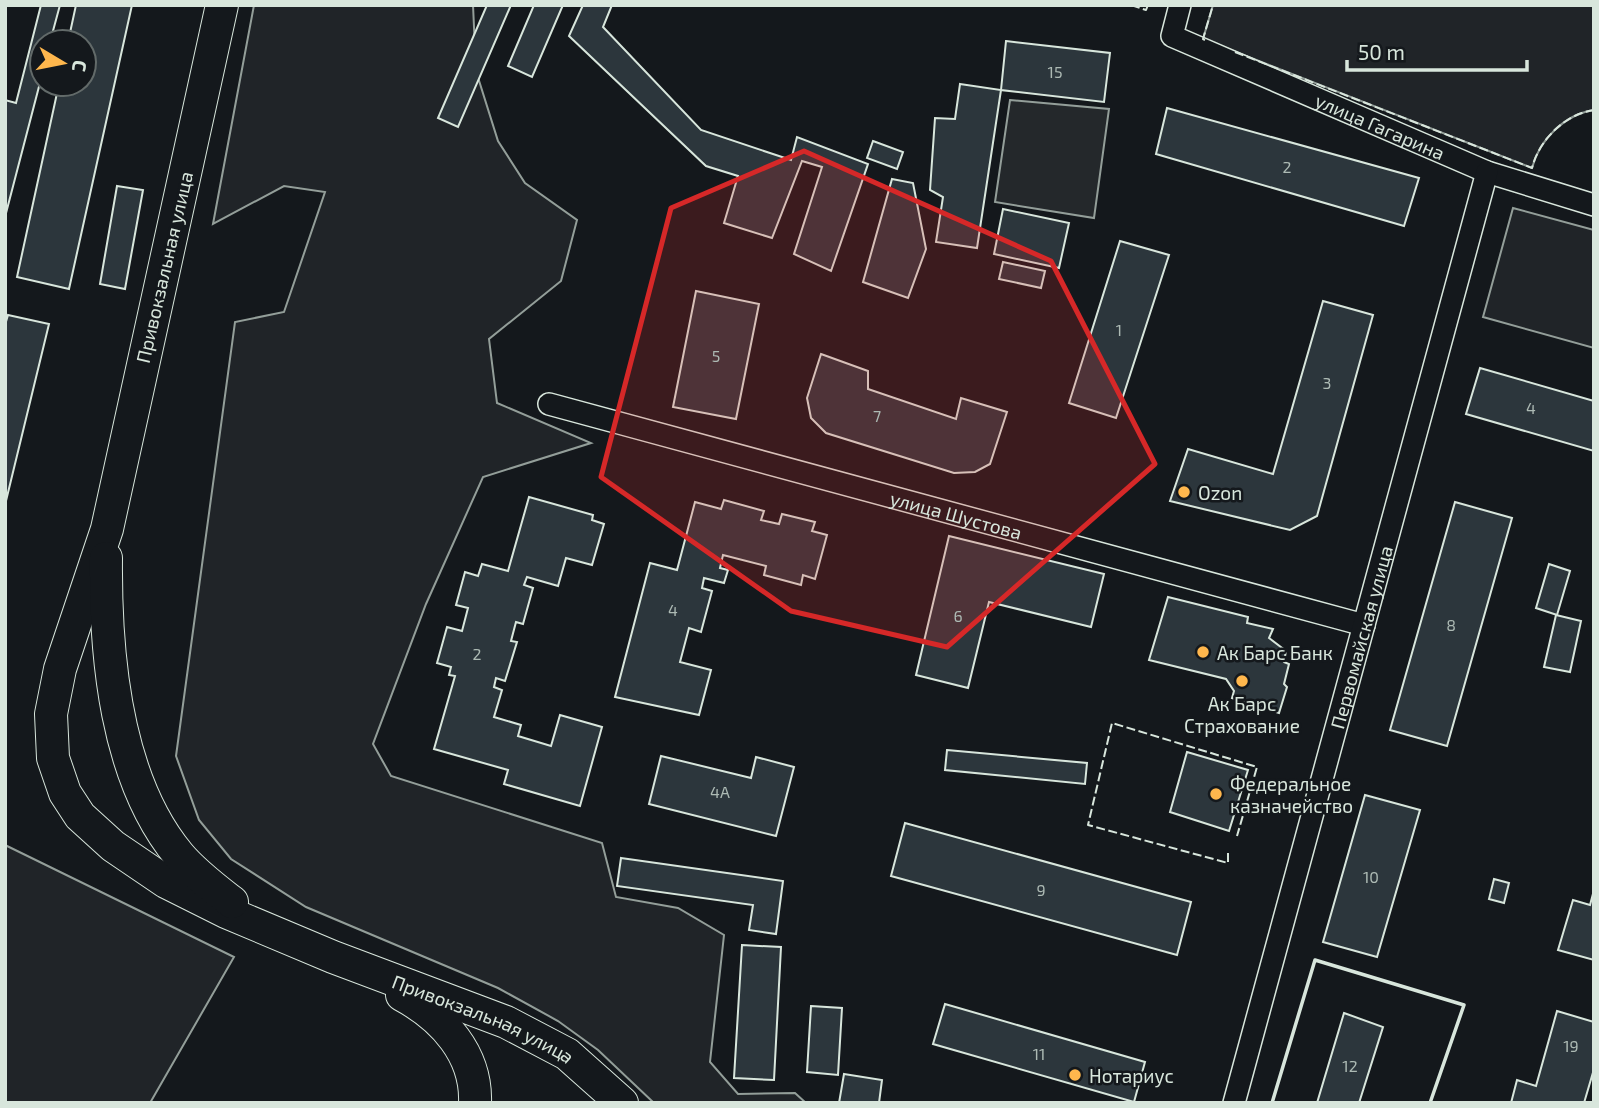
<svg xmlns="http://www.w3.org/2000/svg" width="1599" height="1108" viewBox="0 0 1599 1108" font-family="'Exo 2',sans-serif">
  <rect width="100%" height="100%" fill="#14181c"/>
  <g fill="#202428" stroke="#939e99" stroke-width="2">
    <polygon points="254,5 473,5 476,71 498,141 525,183 577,220 561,281 489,339 497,403 591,443 483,477 426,604 373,744 391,776 602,843 616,897 678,908 724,935 710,1062 738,1094 795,1093 806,1103 654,1103 598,1050 558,1021 498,988 306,907 231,859 199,820 176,756 235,322 284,312 325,192 284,186 213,224"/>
    <path d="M 1213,5 L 1594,5 L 1594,110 C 1565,114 1539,140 1532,168 L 1203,39 Z"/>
    <polygon points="1513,208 1594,230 1594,348 1483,317"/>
    <polygon points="5,845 234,957 150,1103 5,1103"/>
  </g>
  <polygon fill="#24282b" stroke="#939e99" stroke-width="2" points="1010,100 1109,109 1094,218 995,202"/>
  <g fill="#2c363c" stroke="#d8e6dc" stroke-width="2">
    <polygon points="41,5 60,5 50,42 42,42 42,75 5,217 5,100 16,103"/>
    <polygon points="76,5 132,5 69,289 17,277 59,84 84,84 84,42 68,42"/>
    <polygon points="487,5 511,5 458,127 438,118"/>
    <polygon points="534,5 563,5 532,77 508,66"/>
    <polygon points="583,5 612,5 603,27 701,130 791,160 797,137 868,164 831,271 794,254 822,167 802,161 772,238 724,223 738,176 706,166 569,36"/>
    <polygon points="1006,41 1110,53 1104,102 1001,90"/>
    <polygon points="960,84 1001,90 977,248 936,242 943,197 930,190 935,118 955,119"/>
    <polygon points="1167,108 1419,178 1404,226 1156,154"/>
    <polygon points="873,141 903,152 897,169 867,158"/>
    <polygon points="892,179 913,183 926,249 908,298 863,282"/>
    <polygon points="117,186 143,190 125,289 100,284"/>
    <polygon points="1003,209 1069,223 1059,268 994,254"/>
    <polygon points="1120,241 1169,255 1116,418 1069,403"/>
    <polygon points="1003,262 1045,271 1041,288 999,279"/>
    <polygon points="696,291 759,304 736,419 673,407"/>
    <polygon points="1323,301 1373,315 1317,516 1290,530 1170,501 1188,449 1273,474"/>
    <polygon points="8,315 49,324 5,505 5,325"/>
    <polygon points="821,354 868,371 868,389 956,419 961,398 1007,412 990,464 975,472 954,473 826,433 811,418 807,398"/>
    <polygon points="1480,368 1594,401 1594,451 1466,414"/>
    <polygon points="529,497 593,515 592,520 604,524 592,565 566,558 558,586 527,577 524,585 533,588 523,624 516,622 511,641 517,642 505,681 496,678 494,687 502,690 494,717 521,725 518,736 551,746 560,715 602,727 580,806 504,784 508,770 434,749 455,676 449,675 451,667 437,663 447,627 462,631 468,608 456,605 465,572 478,576 482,564 508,571"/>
    <polygon points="724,500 764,511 761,520 779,524 782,514 815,522 812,531 827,535 815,579 803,575 801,585 764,575 766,566 723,555 720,568 728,570 724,583 704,578 702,588 712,591 701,632 689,628 680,662 711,670 699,715 615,697 650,563 677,570 695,502 721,509"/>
    <polygon points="1455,502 1512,518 1447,746 1390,730"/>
    <polygon points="949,536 1104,574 1091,627 989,602 968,688 916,675"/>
    <polygon points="1549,564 1570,571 1557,615 1536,608"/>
    <polygon points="1168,597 1248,617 1247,623 1273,629 1269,638 1286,651 1284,662 1289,664 1284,684 1287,687 1279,713 1232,698 1234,691 1226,679 1149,660"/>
    <polygon points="1556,615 1581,621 1570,672 1544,667"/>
    <polygon points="947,750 1087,763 1085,784 945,770"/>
    <polygon points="1187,752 1248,770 1229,831 1170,812"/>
    <polygon points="661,756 751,778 756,757 794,767 776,836 649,804"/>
    <polygon points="1365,795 1420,810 1377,957 1323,942"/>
    <polygon points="905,823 1191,902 1177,955 891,876"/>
    <polygon points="621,858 783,881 776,934 749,930 753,905 617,886"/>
    <polygon points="1494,879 1509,883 1504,903 1489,899"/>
    <polygon points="1594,890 1594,960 1558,950 1573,900 1590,905"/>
    <polygon points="742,945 781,947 774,1080 734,1078"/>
    <polygon points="945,1004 1145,1062 1134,1102 933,1044"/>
    <polygon points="811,1006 842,1008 838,1075 807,1072"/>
    <polygon points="1557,1011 1594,1022 1594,1069 1584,1103 1511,1103 1517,1080 1536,1086"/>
    <polygon points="1344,1013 1383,1027 1359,1103 1317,1103"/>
    <polygon points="844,1074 882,1080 879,1103 839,1103"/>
  </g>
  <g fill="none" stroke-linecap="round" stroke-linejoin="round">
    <defs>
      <g id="street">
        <path id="s1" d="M 1180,5 L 1172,36 L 1487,172 L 1594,205"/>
        <path id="s2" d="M 549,404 L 1364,625"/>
        <path id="s3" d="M 1234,1103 L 1487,172"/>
      </g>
      <g id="secondary">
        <path id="s4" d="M 222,5 L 107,529 L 60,669 L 51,714 L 53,758 L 65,793 L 80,816 L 113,846 L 166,882 L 226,912 L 333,957 L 506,1022 L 567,1054 L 622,1103"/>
        <path d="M 106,558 C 105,654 115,778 179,855 C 194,873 214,888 232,902"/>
        <path d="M 402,995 C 443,1017 477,1054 475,1103"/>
      </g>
    </defs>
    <use href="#street" stroke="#d8e6dc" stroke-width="24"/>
    <use href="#secondary" stroke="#d8e6dc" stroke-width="34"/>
    <use href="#street" stroke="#14181c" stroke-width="21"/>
    <use href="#secondary" stroke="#14181c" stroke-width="32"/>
    <g stroke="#d8e6dc" stroke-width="2" stroke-dasharray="9 3.5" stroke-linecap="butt">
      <polyline points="1131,5 1146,10 1148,5"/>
      <polyline points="1205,40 1203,39 1213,5"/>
      <path d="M 1235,52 L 1532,168 C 1539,140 1565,114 1594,110"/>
      <polyline points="1228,853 1228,863 1088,825 1112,723 1257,767 1237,836"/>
    </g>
    <polyline stroke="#d8e6dc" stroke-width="3.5" points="1272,1103 1315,960 1464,1005 1430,1103"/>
  </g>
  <path fill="#d62828" fill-opacity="0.2" stroke="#d62828" stroke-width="5" stroke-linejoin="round" d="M 804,151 L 1051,261 L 1155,464 L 947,647 L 791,611 L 601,477 L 671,208 Z"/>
  <g fill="#ffb74d" stroke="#14181c" stroke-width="2.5">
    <circle cx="1184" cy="492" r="7"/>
    <circle cx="1203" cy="652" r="7"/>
    <circle cx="1242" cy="681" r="7"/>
    <circle cx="1216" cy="794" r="7"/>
    <circle cx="1075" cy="1075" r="7"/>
  </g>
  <g text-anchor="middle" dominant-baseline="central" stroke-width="5" stroke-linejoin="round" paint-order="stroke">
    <g font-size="16" fill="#adbab4">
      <text x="1055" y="71">15</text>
      <text x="1287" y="166">2</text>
      <text x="1119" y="329">1</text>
      <text x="716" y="355">5</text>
      <text x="1327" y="382">3</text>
      <text x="1531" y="407">4</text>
      <text x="877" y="415">7</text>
      <text x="673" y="609">4</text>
      <text x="958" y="615">6</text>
      <text x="1451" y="624">8</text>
      <text x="477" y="653">2</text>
      <text x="720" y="791">4А</text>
      <text x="1371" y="876">10</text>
      <text x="1041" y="889">9</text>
      <text x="1571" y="1045">19</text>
      <text x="1039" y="1053">11</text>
      <text x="1350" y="1065">12</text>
    </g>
    <g font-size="19" fill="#d8e6dc" stroke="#14181c">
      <text stroke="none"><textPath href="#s1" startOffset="259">улица Гагарина</textPath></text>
      <text transform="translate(164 267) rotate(-77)">Привокзальная улица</text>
      <text stroke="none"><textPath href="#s2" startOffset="422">улица Шустова</textPath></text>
      <text stroke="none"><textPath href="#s3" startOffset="483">Первомайская улица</textPath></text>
      <text stroke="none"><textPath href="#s4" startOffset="1293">Привокзальная улица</textPath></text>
    </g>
    <g font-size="19" fill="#d8e6dc" stroke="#14181c" text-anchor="start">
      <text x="1198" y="492">Ozon</text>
      <text x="1217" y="652">Ак Барс Банк</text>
      <text x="1242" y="703" text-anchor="middle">Ак Барс<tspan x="1242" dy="22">Страхование</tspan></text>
      <text x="1230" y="783">Федеральное<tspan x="1230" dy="22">казначейство</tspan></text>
      <text x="1089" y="1075">Нотариус</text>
    </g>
  </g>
  <rect width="1599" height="1108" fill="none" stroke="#d8e6dc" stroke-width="14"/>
  <g transform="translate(63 63) rotate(100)"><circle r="33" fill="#14181c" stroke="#626a69" stroke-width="2"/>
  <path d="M0-5L12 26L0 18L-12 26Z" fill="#ffb74d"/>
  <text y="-10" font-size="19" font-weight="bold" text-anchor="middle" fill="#d8e6dc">С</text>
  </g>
  <path d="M1347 60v10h180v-10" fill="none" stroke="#d8e6dc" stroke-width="3.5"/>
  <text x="1358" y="60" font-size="21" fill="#d8e6dc" stroke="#14181c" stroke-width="5" paint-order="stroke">50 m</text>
</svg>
